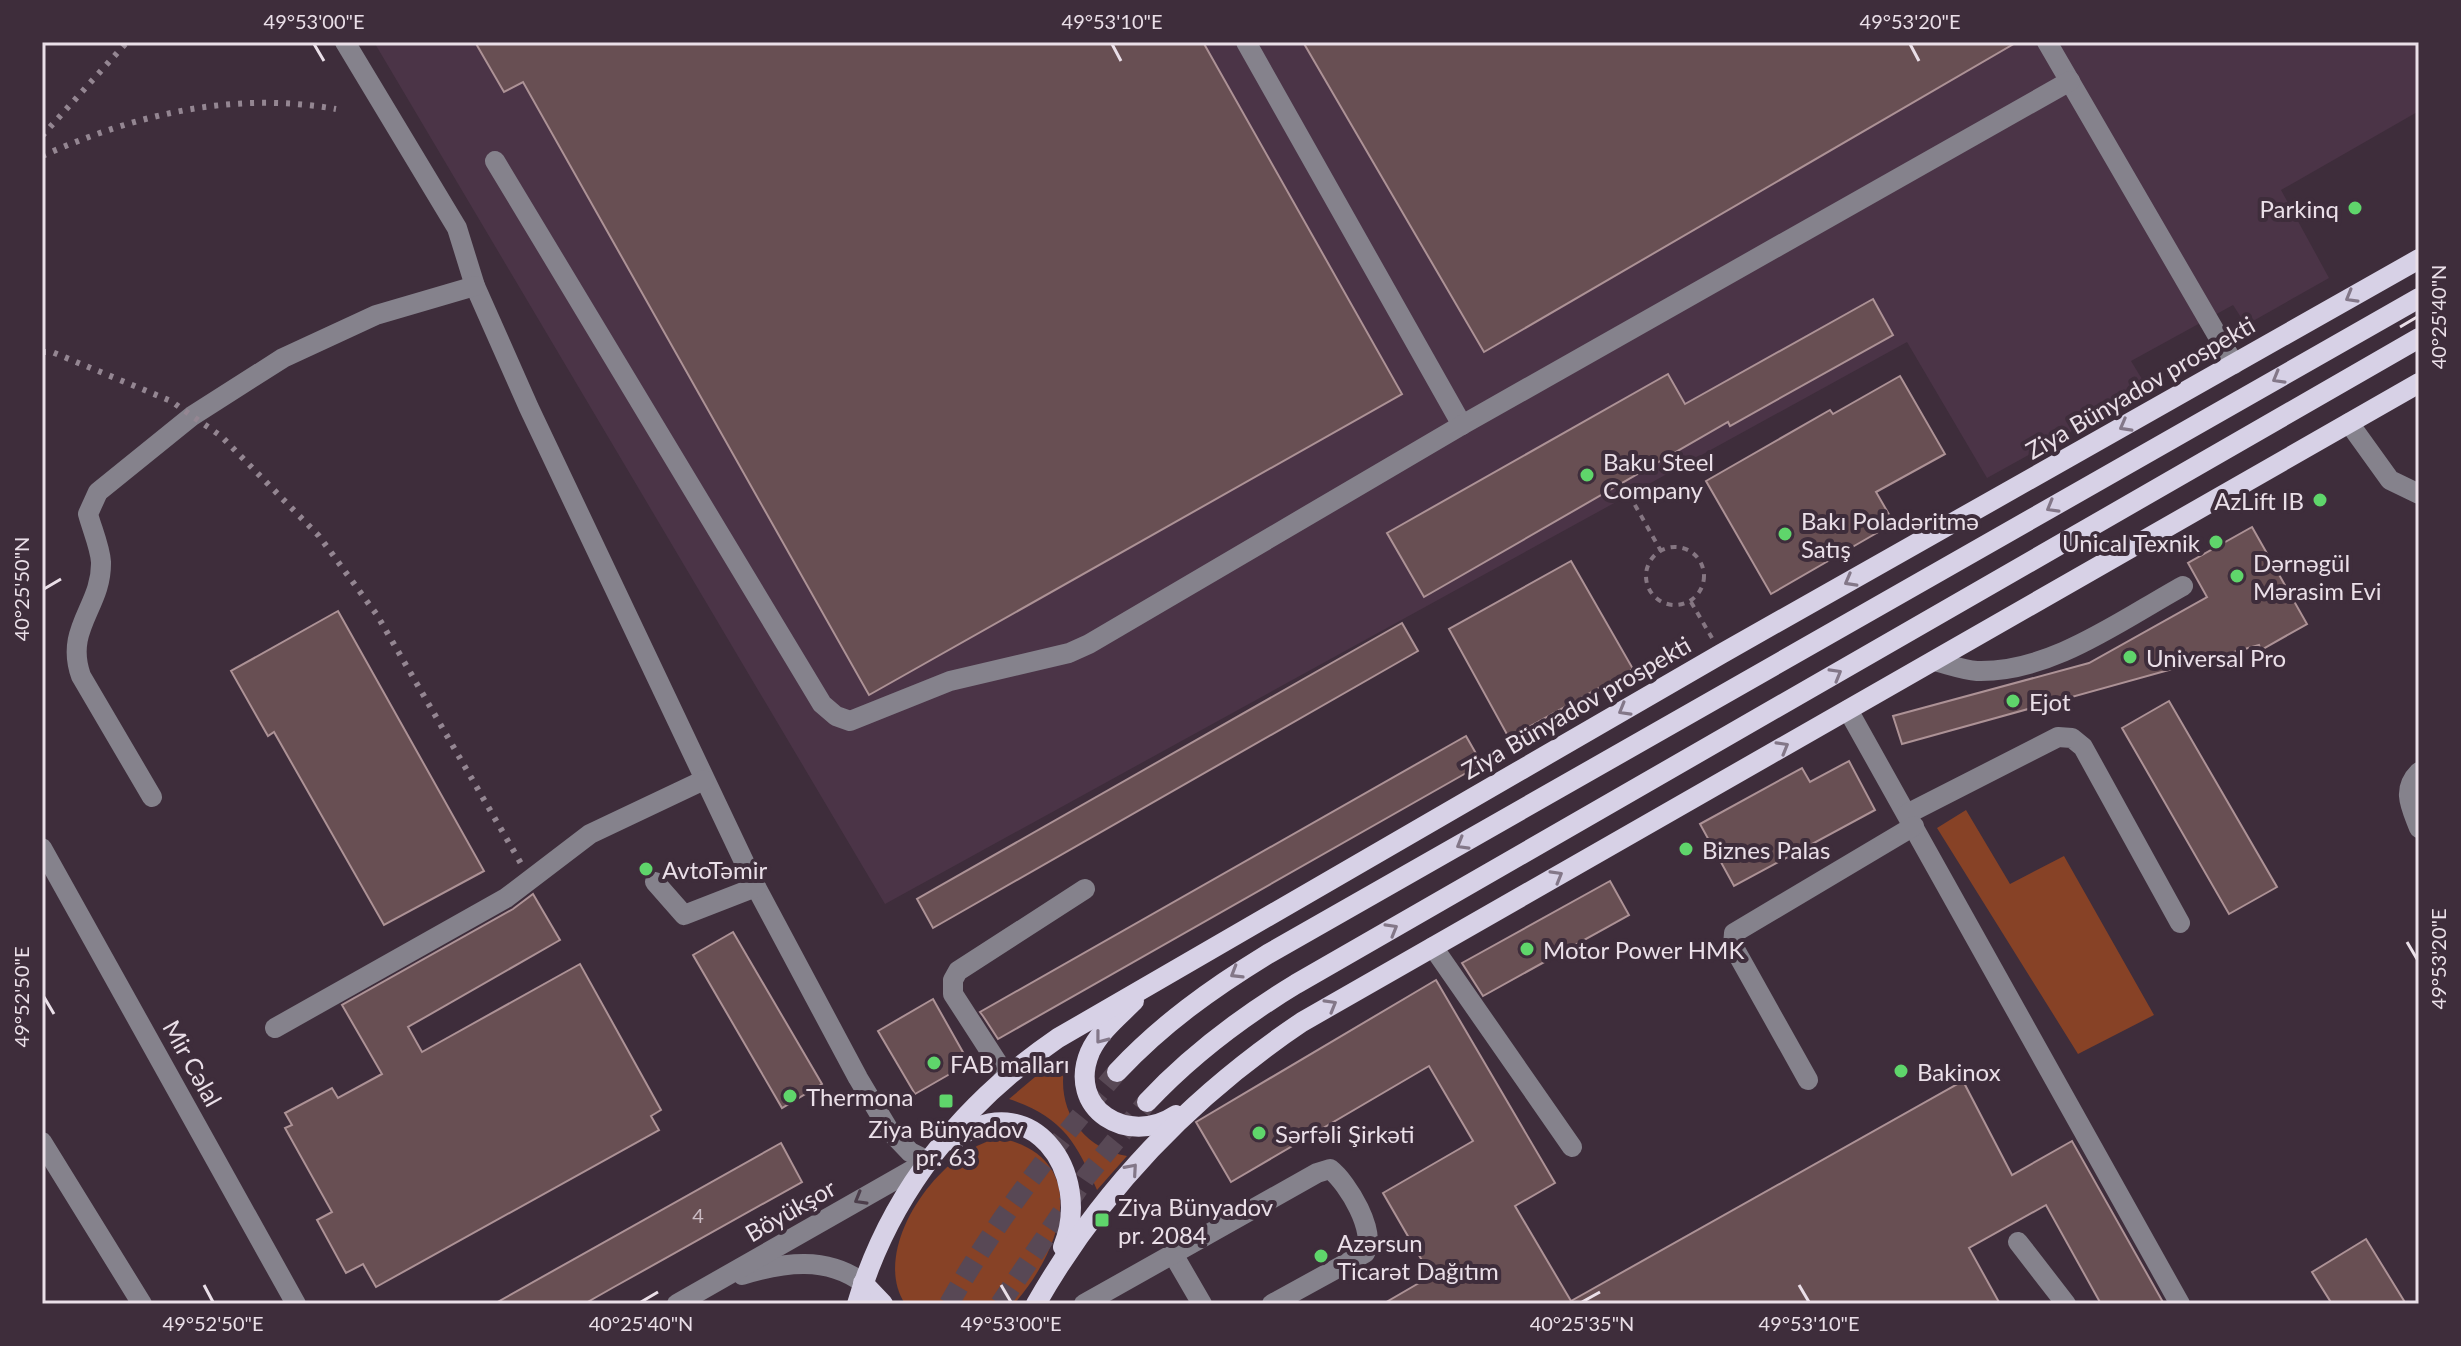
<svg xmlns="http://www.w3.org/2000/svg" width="2461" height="1346" viewBox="0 0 2461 1346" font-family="Lato,sans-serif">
  <rect width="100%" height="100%" fill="#3e2d3b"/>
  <polygon fill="#4b3447" points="374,42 2419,42 2419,111 2281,190 2329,278 2246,325 2233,305 2131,361 2148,389 1987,478 1907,342 885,904"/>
  <g fill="#874226">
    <polygon points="1966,810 2010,884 2064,856 2154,1015 2078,1054 1937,828"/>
    <path d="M 1066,1059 C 1054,1105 1079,1147 1127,1156 L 1097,1190 C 1076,1141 1061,1116 1009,1099 L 1035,1077 Z"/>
    <path d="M 1001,1138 C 1095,1160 1060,1252 1014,1304 L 905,1304 C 868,1247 942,1147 1001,1138 Z"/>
  </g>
  <g fill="#684f53" stroke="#ad9296" stroke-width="2">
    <polygon points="475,42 1203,42 1402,394 869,695 523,82 504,92"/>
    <polygon points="1303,42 2017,42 1484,352"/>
    <polygon points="1873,299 1893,335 1730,426 1728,422 1424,597 1387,533 1668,374 1685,404"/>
    <polygon points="1900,376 1945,454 1876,492 1894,523 1771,594 1706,481 1830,410 1833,414"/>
    <polygon points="2252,527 2307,624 2261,650 2259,645 1902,744 1893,716 2089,663 2207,597 2188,563"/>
    <polygon points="1571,561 1633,669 1509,738 1449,629"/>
    <polygon points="338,611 484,871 384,925 274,732 268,736 231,671"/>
    <polygon points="1402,623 1418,651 933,928 917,899"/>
    <polygon points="2169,701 2277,887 2229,914 2122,728"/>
    <polygon points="1466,736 1482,764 998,1039 983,1016 980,1012"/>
    <polygon points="1849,761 1875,810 1734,886 1700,824 1802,768 1810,782"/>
    <polygon points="1610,881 1629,915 1483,996 1462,963"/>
    <polygon points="533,894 560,940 408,1027 422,1052 580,964 661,1110 651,1116 659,1130 376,1287 363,1264 346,1273 317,1220 332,1212 285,1128 292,1125 285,1113 332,1088 338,1098 382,1074 342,1005 513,909"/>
    <polygon points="733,932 822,1084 782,1108 693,955"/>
    <polygon points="1436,980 1555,1183 1515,1206 1571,1301 1963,1081 2012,1175 2072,1141 2164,1304 2101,1304 2046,1205 1969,1248 2000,1304 1383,1304 1431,1276 1383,1193 1473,1141 1429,1066 1231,1182 1196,1122"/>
    <polygon points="933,999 969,1063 915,1094 878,1031"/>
    <polygon points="781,1143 802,1182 614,1287 584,1304 494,1304"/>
    <polygon points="2366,1239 2406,1304 2332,1304 2312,1272"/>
  </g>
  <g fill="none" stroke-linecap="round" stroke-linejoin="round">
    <g stroke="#584855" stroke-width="20" stroke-dasharray="20 10" stroke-linecap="butt">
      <path d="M 949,1304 C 996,1220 1055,1145 1117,1072"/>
      <polyline points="1000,1304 1086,1177 1147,1102"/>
    </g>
    <g stroke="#857682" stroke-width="4" stroke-dasharray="6 6" stroke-linecap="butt">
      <polyline points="1623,484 1661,551"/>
      <circle cx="1675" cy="576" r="29"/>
      <polyline points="1691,602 1712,638"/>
    </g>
    <g stroke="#85828c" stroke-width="20">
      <polyline points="345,42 457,228 475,286 529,408 756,887 858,1078 889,1130 910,1152 928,1161"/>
      <polyline points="1246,42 1462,425"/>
      <polyline points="2047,42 2234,364"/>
      <polyline points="495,161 822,704 836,716 850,721 950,681 1069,653 1089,644 1462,425 2070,81"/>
      <polyline points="2349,423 2390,480 2419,494"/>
      <path d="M 1934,661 C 1947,664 1963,670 1977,671 C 2051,673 2121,620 2183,586"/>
      <polyline points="1848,710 2180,1304"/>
      <path d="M 2419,772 C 2401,790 2411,807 2419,828"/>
      <path d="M 152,797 L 81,676 C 64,628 102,607 101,562 C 100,547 92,529 88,514 L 98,492 L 192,416 L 283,358 L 376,315 L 475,286"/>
      <polyline points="1907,814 2058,737 2072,738 2083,747 2180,923"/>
      <polyline points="42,848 296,1304"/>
      <polyline points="655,882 684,915 756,887"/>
      <polyline points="1433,947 1572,1147"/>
      <polyline points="275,1028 506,898 590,834 704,780"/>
      <polyline points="1006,1076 953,994 953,980 958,971 1085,889"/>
      <polyline points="1808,1080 1733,946 1734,933 1914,826"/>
      <polyline points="42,1142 142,1304"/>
      <polyline points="2018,1242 2066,1304"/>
      <polyline points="1173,1254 1202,1304"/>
      <path d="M 742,1275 C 784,1262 827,1256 863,1283"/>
      <polyline points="677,1304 928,1161"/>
      <path d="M 1084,1304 L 1317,1173 L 1330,1169 C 1348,1183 1377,1232 1365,1253 L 1272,1304"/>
    </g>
    <g stroke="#d7d1e6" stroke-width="20">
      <path d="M 1134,1001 C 1119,1016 1099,1032 1090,1052 C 1066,1109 1128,1147 1176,1115"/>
      <path d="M 1117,1072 C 1162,1024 1211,989 1268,954 L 2419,298"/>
      <path d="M 1147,1102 C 1192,1054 1240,1018 1296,984 L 2419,338"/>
      <path d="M 953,1141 C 1029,1083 1094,1172 1063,1247"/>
      <polyline points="863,1283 883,1304"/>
      <path d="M 857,1304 C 890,1192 963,1103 1058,1038 L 1721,654 L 2419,259"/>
      <path d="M 1036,1304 C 1102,1188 1192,1096 1302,1022 L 2419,383"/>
    </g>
    <g stroke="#948692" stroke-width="6" stroke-dasharray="4 8" stroke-linecap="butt">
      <polyline points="42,136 127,42"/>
      <path d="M 42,156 C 137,114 233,91 336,109"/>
      <polyline points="42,352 52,352 171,401 192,416 221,436 319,536 377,615 523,867"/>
    </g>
  </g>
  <defs><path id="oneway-chevron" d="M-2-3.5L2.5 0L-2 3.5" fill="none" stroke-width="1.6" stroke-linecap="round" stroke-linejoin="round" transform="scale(2)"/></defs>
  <g stroke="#837788">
    <use href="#oneway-chevron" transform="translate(2351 297) rotate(150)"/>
    <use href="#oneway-chevron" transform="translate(2278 378) rotate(150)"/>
    <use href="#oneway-chevron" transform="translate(2125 426) rotate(151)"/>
    <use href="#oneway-chevron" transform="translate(2052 507) rotate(150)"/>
    <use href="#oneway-chevron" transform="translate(1850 581) rotate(151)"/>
    <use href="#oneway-chevron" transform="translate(1836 674) rotate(-30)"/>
    <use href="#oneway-chevron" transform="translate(1624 710) rotate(150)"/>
    <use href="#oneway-chevron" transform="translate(1783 747) rotate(-30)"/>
    <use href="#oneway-chevron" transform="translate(1462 844) rotate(150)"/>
    <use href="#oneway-chevron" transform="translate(1557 876) rotate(-30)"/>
    <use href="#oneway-chevron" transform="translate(1392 929) rotate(-30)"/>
    <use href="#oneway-chevron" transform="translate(1236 973) rotate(149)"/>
    <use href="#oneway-chevron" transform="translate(1331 1005) rotate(-30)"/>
    <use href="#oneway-chevron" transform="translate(1101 1038) rotate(128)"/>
    <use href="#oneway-chevron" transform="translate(1132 1169) rotate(-49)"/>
  </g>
  <use stroke="#4c3e4b" href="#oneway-chevron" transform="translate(860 1199) rotate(150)"/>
  <path fill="none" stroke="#eadfe8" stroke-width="3" d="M 314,44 L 324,61M 1112,44 L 1121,61M 1910,44 L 1919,61M 2400,327 L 2417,317M 44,589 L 61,579M 2407,942 L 2417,959M 44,997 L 54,1014M 204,1285 L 213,1302M 1001,1285 L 1011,1302M 1799,1285 L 1809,1302M 641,1302 L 658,1292M 1582,1302 L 1600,1292"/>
  <g fill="#5fd56b" stroke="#3e2d3b" stroke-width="3">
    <circle cx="2355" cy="208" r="8"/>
    <circle cx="1587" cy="475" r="8"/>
    <circle cx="2320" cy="500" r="8"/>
    <circle cx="1785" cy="534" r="8"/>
    <circle cx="2216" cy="542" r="8"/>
    <circle cx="2237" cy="576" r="8"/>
    <circle cx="2130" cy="657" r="8"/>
    <circle cx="2013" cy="701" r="8"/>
    <circle cx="1686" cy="849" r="8"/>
    <circle cx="646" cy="869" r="8"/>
    <circle cx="1527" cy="949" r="8"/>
    <circle cx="934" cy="1063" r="8"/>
    <circle cx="1901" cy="1071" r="8"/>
    <circle cx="790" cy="1096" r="8"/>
    <rect x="938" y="1093" width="16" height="16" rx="4"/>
    <circle cx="1259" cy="1133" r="8"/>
    <rect x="1094" y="1212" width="16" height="16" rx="4"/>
    <circle cx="1321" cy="1256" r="8"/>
  </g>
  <g text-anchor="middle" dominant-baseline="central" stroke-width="8" stroke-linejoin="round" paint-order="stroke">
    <g font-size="20" fill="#cabbc3">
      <text x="698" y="1215">4</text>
    </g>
    <g font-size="24" fill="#eadfe8" stroke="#3e2d3b" text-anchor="start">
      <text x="2339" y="208" text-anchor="end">Parkinq</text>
      <text x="1603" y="461">Baku Steel<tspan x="1603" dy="28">Company</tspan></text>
      <text x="2304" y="500" text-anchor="end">AzLift IB</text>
      <text x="1801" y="520">Bakı Poladəritmə<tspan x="1801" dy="28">Satış</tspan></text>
      <text x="2200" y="542" text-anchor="end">Unical Texnik</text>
      <text x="2253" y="562">Dərnəgül<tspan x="2253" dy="28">Mərasim Evi</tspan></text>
      <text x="2146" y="657">Universal Pro</text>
      <text x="2029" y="701">Ejot</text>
      <text x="1702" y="849">Biznes Palas</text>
      <text x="662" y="869">AvtoTəmir</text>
      <text x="1543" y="949">Motor Power HMK</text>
      <text x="950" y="1063">FAB malları</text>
      <text x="1917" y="1071">Bakinox</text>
      <text x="806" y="1096">Thermona</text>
      <text x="946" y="1128" text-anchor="middle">Ziya Bünyadov<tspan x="946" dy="28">pr. 63</tspan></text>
      <text x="1275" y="1133">Sərfəli Şirkəti</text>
      <text x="1118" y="1206">Ziya Bünyadov<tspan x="1118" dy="28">pr. 2084</tspan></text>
      <text x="1337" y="1242">Azərsun<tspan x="1337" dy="28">Ticarət Dağıtım</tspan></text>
    </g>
    <g font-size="24" fill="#eadfe8" stroke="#3e2d3b">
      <text transform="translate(2140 387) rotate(-30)">Ziya Bünyadov prospekti</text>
      <text transform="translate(1576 707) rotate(-30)">Ziya Bünyadov prospekti</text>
      <text transform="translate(193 1063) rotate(61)">Mir Cəlal</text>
      <text transform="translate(790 1210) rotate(-30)">Böyükşor</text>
    </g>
  </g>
  <rect width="2461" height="1346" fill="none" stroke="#3e2d3b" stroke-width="88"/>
  <rect x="44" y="44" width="2373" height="1258" fill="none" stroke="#eadfe8" stroke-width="3"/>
  <g font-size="20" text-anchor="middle" fill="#eadfe8">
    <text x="314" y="29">49°53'00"E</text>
    <text x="1112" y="29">49°53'10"E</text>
    <text x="1910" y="29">49°53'20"E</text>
    <text transform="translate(2439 317) rotate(-90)" y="7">40°25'40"N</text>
    <text transform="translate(22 589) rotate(-90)" y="7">40°25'50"N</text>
    <text transform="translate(2439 959) rotate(-90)" y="7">49°53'20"E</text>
    <text transform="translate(22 997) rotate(-90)" y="7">49°52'50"E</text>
    <text x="213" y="1331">49°52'50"E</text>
    <text x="641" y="1331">40°25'40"N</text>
    <text x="1011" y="1331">49°53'00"E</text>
    <text x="1582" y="1331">40°25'35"N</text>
    <text x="1809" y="1331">49°53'10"E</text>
  </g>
</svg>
